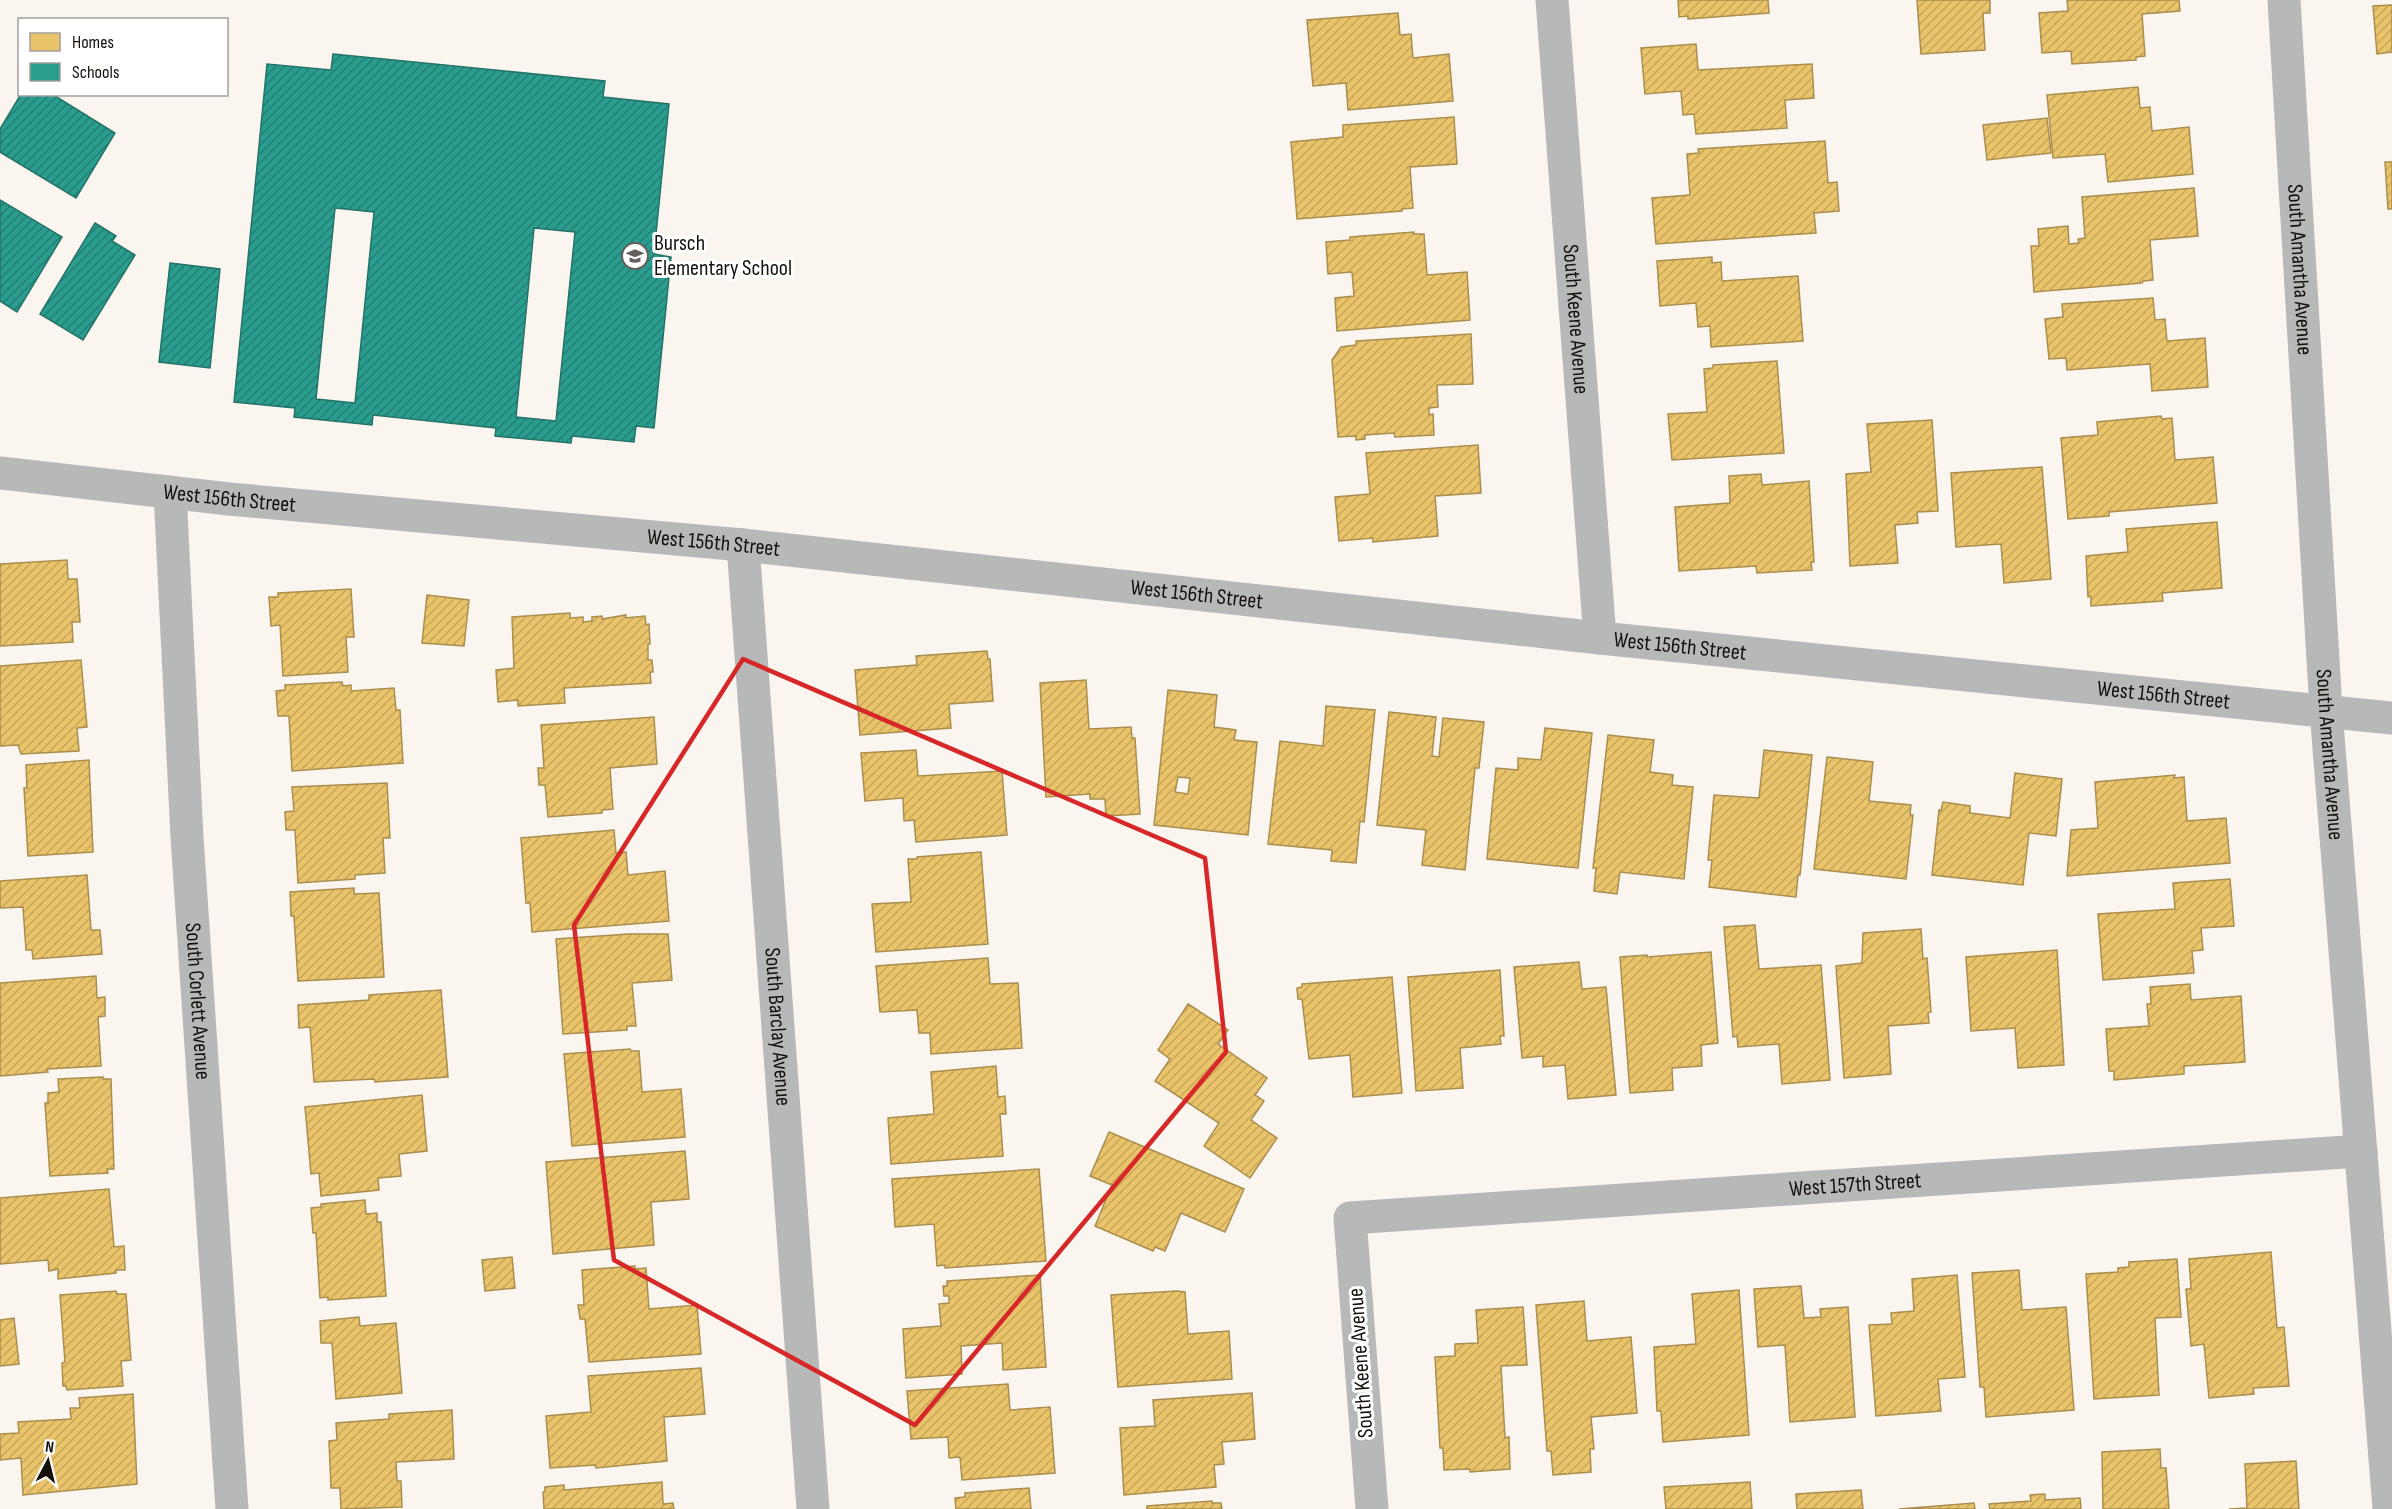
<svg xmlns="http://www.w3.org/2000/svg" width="2392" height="1509" viewBox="0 0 2392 1509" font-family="'Sofia Sans Condensed',sans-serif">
  <defs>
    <pattern id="homes-hatch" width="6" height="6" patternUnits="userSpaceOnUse" patternTransform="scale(1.5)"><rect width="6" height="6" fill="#e9c46a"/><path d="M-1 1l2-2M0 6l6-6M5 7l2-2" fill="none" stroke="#c7a75b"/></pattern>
    <pattern id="schools-hatch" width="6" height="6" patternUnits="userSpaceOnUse" patternTransform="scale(1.5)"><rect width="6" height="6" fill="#2a9d8f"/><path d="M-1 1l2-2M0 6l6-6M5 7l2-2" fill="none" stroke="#237f73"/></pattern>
  </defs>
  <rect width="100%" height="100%" fill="#faf5ef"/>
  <g fill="url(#homes-hatch)" stroke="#a98e4e" stroke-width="1.5" fill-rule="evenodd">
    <polygon points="1678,0 1768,0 1769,13 1688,19 1688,16 1679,17"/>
    <polygon points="1917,0 1990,0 1990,13 1983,13 1985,50 1921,54"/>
    <polygon points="2067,0 2179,0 2180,11 2142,14 2145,56 2136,57 2136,60 2072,64 2071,51 2042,53 2039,13 2068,11"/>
    <polygon points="2392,5 2392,52 2377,54 2373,6"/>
    <polygon points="1398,13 1400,35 1411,34 1413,58 1449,54 1453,101 1348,110 1346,83 1313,86 1307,20"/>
    <polygon points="1696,44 1698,70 1812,64 1814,98 1785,100 1787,128 1696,134 1694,114 1683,115 1681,91 1645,94 1641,48"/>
    <polygon points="2138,87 2140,108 2150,107 2152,131 2189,127 2193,174 2108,182 2105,154 2053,158 2047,95"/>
    <polygon points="1454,117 1457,164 1410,167 1413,208 1402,209 1402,211 1297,219 1291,142 1343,137 1343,125"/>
    <polygon points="2047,118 2051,153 1987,160 1983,125"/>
    <polygon points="1825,141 1828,183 1837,182 1839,211 1814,213 1816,233 1656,244 1652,198 1690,195 1687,154 1699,153 1698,149"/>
    <polygon points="2385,162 2392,162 2392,209 2388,209"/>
    <polygon points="2194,188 2198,236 2150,240 2153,280 2143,281 2142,283 2034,292 2031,246 2039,246 2038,229 2068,226 2069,244 2079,243 2078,239 2085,238 2082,197"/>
    <polygon points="1414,232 1414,234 1424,234 1427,275 1467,272 1470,320 1337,331 1335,298 1354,296 1352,272 1328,274 1326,242 1350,240 1350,237"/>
    <polygon points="1712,257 1712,263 1721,262 1722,281 1798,276 1803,341 1711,347 1710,326 1698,327 1696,303 1660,306 1657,261"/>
    <polygon points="2153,298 2155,320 2165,319 2167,341 2205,338 2208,387 2152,391 2150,364 2067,370 2066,358 2049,359 2045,319 2063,317 2062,304"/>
    <polygon points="1471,334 1473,384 1437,385 1438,407 1429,408 1429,415 1433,414 1434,435 1395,437 1394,433 1365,435 1365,439 1356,440 1356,436 1338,437 1332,360 1341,347 1356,345 1356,341"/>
    <polygon points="1777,361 1784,453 1672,460 1668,414 1707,412 1704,369 1713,368 1713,365"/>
    <polygon points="2161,416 2162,419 2172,418 2175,460 2213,457 2217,503 2109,512 2109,516 2068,519 2061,438 2098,435 2097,422"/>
    <polygon points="1932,420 1938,511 1917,512 1918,523 1895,525 1898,563 1850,566 1846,474 1871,472 1867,424"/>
    <polygon points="1478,445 1481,493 1435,496 1438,536 1373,542 1373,538 1339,541 1335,497 1370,494 1366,453"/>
    <polygon points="2042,467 2051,579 2004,583 2001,544 1956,547 1951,473"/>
    <polygon points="1761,474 1762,485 1809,481 1814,562 1811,562 1812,570 1757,573 1756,566 1679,571 1675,507 1730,503 1729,476"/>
    <polygon points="2217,522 2222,588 2162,593 2163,601 2091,606 2091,596 2088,597 2086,556 2128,552 2126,529"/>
    <polygon points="67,560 68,579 77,579 80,622 72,622 73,642 0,646 0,564"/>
    <polygon points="351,589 354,637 346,637 348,672 283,676 280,625 271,626 269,597 278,597 278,593"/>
    <polygon points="427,595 469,600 464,646 422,643"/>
    <polygon points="570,613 570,618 583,617 583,622 592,621 592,617 602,616 602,619 626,615 626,618 645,616 646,625 649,624 650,644 648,644 648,660 652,660 653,672 650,672 651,683 564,688 565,703 518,706 518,700 498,702 496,670 514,668 512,617"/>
    <polygon points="987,651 988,659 990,659 993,701 949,704 951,728 860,735 855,670 917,665 916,656"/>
    <polygon points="81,660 87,727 77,728 79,751 21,754 18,745 0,746 0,666"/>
    <polygon points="1086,680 1089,729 1131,727 1132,738 1135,738 1140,814 1106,816 1105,799 1090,799 1090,794 1046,797 1040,683"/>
    <polygon points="342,682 343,686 351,685 351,691 394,688 396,710 400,710 403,763 292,771 289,716 278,716 276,691 285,690 285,685"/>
    <path d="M 1168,690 L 1217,695 L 1214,727 L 1236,730 L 1234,740 L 1257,742 L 1248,835 L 1154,825 ZM 1178,777 L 1190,778 L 1188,794 L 1175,792 Z"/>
    <polygon points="1326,706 1375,710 1364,822 1360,821 1356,863 1331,861 1332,850 1268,844 1280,741 1323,746"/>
    <polygon points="1389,712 1436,717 1432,756 1439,757 1443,718 1484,722 1479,768 1475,768 1465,870 1422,865 1426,830 1377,825"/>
    <polygon points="654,717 657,764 610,768 613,809 602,810 602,813 548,817 545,785 539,785 538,768 544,768 541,725"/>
    <polygon points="1545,728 1592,733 1578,868 1487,859 1496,768 1518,770 1518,758 1541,760"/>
    <polygon points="1608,735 1654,740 1650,772 1673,775 1672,785 1693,787 1684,879 1620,872 1617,894 1594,891 1596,868 1593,868"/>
    <polygon points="916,750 918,776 1002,771 1007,835 916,842 914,820 904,821 903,798 865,801 861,753"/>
    <polygon points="1764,750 1812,755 1800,875 1798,875 1796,897 1709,887 1712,860 1708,860 1714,795 1759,798"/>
    <polygon points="1827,757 1873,762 1869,801 1911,805 1910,815 1913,815 1906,879 1814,869"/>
    <polygon points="89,760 93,852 28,856 24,788 27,788 26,765"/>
    <polygon points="2015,773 2062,779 2056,836 2029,833 2023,885 1932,875 1939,810 1941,811 1943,802 1970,806 1970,813 2010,818"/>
    <polygon points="2175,775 2174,778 2184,777 2187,821 2226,818 2230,863 2067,876 2071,830 2098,828 2095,782"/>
    <polygon points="387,783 390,838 383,838 385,873 355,875 355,879 298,883 295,830 286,830 285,812 294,811 292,787"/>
    <polygon points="614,830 616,853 626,852 628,875 665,871 669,921 532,932 530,903 526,903 521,838"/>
    <polygon points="981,852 988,944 876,952 872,904 911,902 908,859 917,859 917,857"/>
    <polygon points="87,875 91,930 100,930 102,954 33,959 32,950 26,950 23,907 0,908 0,881"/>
    <polygon points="2230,879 2234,926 2201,928 2203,950 2192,951 2194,973 2103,980 2098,914 2175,909 2173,883"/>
    <polygon points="354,888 354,894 379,893 384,977 298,981 294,916 291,916 290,892"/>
    <polygon points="1755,925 1759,969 1821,965 1830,1080 1782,1084 1779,1044 1738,1047 1737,1036 1733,1037 1724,927"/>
    <polygon points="1921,929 1923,959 1927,958 1931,1012 1928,1013 1929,1023 1888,1026 1891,1074 1844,1078 1836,966 1862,963 1863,933"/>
    <polygon points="629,934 668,934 672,980 632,983 636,1026 627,1026 627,1030 563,1034 556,939"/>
    <polygon points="2057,950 2064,1065 2018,1068 2015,1028 1971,1031 1966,957"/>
    <polygon points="1711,952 1718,1043 1701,1045 1702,1066 1672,1068 1673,1090 1630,1093 1620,957 1647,955 1647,957"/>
    <polygon points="988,958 990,984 1018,983 1022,1048 931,1054 930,1033 919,1033 917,1010 880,1012 876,966"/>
    <polygon points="1579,962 1582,989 1606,987 1616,1095 1568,1099 1565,1065 1543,1067 1543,1056 1522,1058 1514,967"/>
    <polygon points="1500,970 1504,1036 1500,1036 1501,1044 1460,1048 1463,1088 1416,1091 1408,977"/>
    <polygon points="96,976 97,998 105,997 105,1016 98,1017 101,1066 47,1069 48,1072 0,1076 0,983"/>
    <polygon points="1392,977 1402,1093 1353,1097 1350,1055 1309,1059 1302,999 1298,999 1297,988 1302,987 1302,984"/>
    <polygon points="2190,984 2191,1000 2241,996 2245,1062 2184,1066 2184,1074 2114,1080 2114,1071 2109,1071 2106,1029 2149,1026 2147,1004 2151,1004 2150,987"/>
    <polygon points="441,990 448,1077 375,1082 374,1079 314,1082 310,1027 299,1028 298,1005 369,1000 369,995"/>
    <polygon points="1188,1004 1228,1030 1218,1044 1267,1078 1255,1095 1264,1101 1251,1120 1277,1138 1250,1178 1204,1146 1219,1123 1155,1081 1170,1059 1158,1050"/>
    <polygon points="630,1049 631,1051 639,1051 642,1092 681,1089 685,1137 572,1146 564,1054"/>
    <polygon points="996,1066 998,1097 1005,1096 1006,1114 1000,1114 1003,1156 891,1164 888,1118 934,1114 931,1072"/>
    <polygon points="103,1077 103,1079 111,1079 114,1169 107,1169 108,1173 50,1176 45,1103 48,1103 48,1093 59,1092 58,1079"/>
    <polygon points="422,1095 427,1151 399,1154 401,1176 378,1178 379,1190 321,1196 319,1173 311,1174 305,1107"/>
    <polygon points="1109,1132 1244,1189 1225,1232 1181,1213 1165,1251 1155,1247 1153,1251 1095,1226 1112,1185 1090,1176"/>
    <polygon points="685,1151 689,1199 651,1202 654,1245 553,1254 546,1162"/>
    <polygon points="1039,1169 1046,1261 945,1268 945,1265 937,1266 934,1224 895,1227 892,1179"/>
    <polygon points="109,1189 114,1247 124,1246 125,1270 116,1270 116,1273 58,1279 58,1269 49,1271 48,1260 0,1264 0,1198"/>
    <polygon points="365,1200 366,1214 377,1213 377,1222 381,1222 386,1296 328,1300 328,1297 320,1298 316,1233 313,1233 311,1208 321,1207 321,1204"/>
    <polygon points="2271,1252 2277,1328 2284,1327 2289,1386 2253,1388 2254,1394 2209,1398 2204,1344 2191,1346 2186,1289 2191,1289 2189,1259"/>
    <polygon points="512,1257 515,1288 485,1291 482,1260"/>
    <polygon points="2177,1259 2181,1317 2155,1318 2159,1395 2094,1399 2086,1274 2118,1272 2118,1268 2129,1267 2129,1262"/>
    <polygon points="635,1266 635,1269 646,1268 649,1309 697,1305 701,1354 589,1362 585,1319 580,1319 578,1305 584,1305 582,1270"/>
    <polygon points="2019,1270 2022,1310 2066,1307 2074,1410 1986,1417 1984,1387 1980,1387 1972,1273"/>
    <polygon points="1040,1275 1046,1367 1003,1370 1002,1343 961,1346 962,1374 906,1378 903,1329 941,1326 939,1304 949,1303 949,1296 944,1296 943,1286 947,1286 947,1281"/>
    <polygon points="1957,1275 1965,1377 1938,1379 1941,1411 1876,1416 1869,1325 1892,1324 1891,1313 1914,1311 1912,1279"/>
    <polygon points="1801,1286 1804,1318 1821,1317 1820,1309 1848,1307 1855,1417 1790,1422 1785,1345 1758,1347 1754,1289"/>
    <polygon points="1739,1290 1749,1435 1663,1442 1661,1411 1657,1411 1654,1347 1696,1344 1692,1294"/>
    <polygon points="116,1291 117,1294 126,1294 131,1360 121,1361 123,1386 67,1390 66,1386 63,1386 62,1363 65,1362 60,1295"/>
    <polygon points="1177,1291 1185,1292 1188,1334 1229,1331 1232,1379 1118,1387 1111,1295"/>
    <polygon points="1584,1301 1587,1341 1631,1337 1637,1413 1591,1417 1594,1449 1590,1449 1591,1472 1553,1475 1551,1451 1547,1451 1536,1305"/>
    <polygon points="1523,1307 1527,1365 1501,1366 1505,1438 1509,1437 1510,1469 1470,1472 1470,1469 1444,1470 1443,1448 1440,1448 1435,1357 1455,1356 1455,1344 1478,1343 1476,1310"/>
    <polygon points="359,1317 360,1326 396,1323 402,1393 336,1399 332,1343 321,1343 320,1321"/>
    <polygon points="14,1318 19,1364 0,1366 0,1320"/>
    <polygon points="701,1368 705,1414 664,1417 667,1461 596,1468 595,1465 550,1468 546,1416 591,1412 588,1376"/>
    <polygon points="1008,1384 1010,1410 1050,1407 1055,1473 962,1480 960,1457 949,1458 948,1437 911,1439 907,1391"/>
    <polygon points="1252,1393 1255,1439 1222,1442 1224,1464 1214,1465 1216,1487 1124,1495 1120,1428 1155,1426 1153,1400"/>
    <polygon points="133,1394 137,1484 23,1495 21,1458 0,1460 0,1434 19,1433 18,1422 71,1419 70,1408 80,1408 79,1398"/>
    <polygon points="452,1410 454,1459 396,1462 397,1481 401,1481 402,1507 341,1509 340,1488 331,1488 329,1441 337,1440 336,1423 389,1419 389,1414"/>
    <polygon points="2160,1449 2161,1468 2166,1468 2169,1509 2103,1509 2102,1452"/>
    <polygon points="2296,1461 2299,1509 2229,1509 2247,1508 2245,1464"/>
    <polygon points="662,1482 663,1504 673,1503 674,1509 544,1509 543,1492 545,1492 545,1487 564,1485 564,1490"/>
    <polygon points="1750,1482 1752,1509 1666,1509 1664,1487"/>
    <polygon points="1029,1488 1031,1509 956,1509 955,1498 965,1497 965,1493"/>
    <polygon points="1861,1490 1863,1509 1797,1509 1796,1494"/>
    <polygon points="2045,1494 2045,1500 2080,1498 2081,1509 1990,1509 1989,1504 2031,1501 2030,1495"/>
    <polygon points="1212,1501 1212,1503 1221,1503 1222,1509 1147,1509 1147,1506"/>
    <polygon points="1974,1503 1975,1509 1899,1509"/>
  </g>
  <g fill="url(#schools-hatch)" stroke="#247367" stroke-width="1.5" fill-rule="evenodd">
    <path d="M 333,54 L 605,81 L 603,97 L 669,104 L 654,254 L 671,257 L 654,428 L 636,426 L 634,442 L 572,436 L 571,443 L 495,436 L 496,428 L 373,415 L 372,425 L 294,417 L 295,408 L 234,402 L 267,64 L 331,70 ZM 335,208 L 374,212 L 355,403 L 316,399 ZM 534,228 L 575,232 L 556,421 L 516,417 Z"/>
    <polygon points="21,94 52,94 115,133 76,198 0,152 0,129"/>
    <polygon points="0,200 62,237 17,312 0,301"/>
    <polygon points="95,223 116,236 112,241 135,255 83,340 40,314"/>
    <polygon points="170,263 220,269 210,368 159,362"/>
  </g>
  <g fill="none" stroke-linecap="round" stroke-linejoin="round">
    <g stroke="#b7b9b9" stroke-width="33">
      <path id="s1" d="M 1552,0 L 1600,638"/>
      <path id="s2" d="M 2284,0 L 2326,710 L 2389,1509"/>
      <path id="s3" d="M 0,473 L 229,499 L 743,545 L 1600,638 L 2392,718"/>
      <path id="s4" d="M 170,492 L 187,837 L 232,1509"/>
      <path id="s5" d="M 743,545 L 813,1509"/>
      <path id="s6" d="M 1372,1509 L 1350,1218 L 2361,1151"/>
    </g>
  </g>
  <path fill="none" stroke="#d62828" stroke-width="4.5" stroke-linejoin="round" d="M 743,659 L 1205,858 L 1226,1052 L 915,1425 L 614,1260 L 574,925 Z"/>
  <defs>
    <symbol id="school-ring" viewBox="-11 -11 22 22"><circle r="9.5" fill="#fff" stroke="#65605b" stroke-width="1.5"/><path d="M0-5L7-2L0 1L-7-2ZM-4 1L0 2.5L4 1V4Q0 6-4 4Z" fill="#65605b"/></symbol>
  </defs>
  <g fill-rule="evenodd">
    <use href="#school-ring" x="620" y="241" width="30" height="30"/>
  </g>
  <g text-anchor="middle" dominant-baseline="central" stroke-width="6" stroke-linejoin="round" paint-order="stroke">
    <g font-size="22" fill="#15100b" stroke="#fff" text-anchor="start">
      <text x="654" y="243">Bursch<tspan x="654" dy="25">Elementary School</tspan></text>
    </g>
    <g font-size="22" fill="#15100b" stroke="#fff">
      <text stroke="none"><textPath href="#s2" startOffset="270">South Amantha Avenue</textPath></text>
      <text stroke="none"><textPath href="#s1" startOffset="320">South Keene Avenue</textPath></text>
      <text stroke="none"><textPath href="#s3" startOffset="231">West 156th Street</textPath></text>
      <text stroke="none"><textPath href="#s3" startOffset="717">West 156th Street</textPath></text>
      <text stroke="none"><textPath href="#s3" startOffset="1203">West 156th Street</textPath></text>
      <text stroke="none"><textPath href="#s3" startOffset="1689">West 156th Street</textPath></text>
      <text stroke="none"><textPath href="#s3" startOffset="2175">West 156th Street</textPath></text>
      <text stroke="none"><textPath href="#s2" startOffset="756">South Amantha Avenue</textPath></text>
      <text stroke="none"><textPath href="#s4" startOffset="510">South Corlett Avenue</textPath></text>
      <text stroke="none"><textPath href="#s5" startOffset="483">South Barclay Avenue</textPath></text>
      <text stroke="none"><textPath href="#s6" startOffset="798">West 157th Street</textPath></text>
      <text transform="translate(1361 1363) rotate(-94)">South Keene Avenue</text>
    </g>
  </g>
  <rect x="18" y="18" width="210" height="78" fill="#ffffff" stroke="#a19f9d" stroke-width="1.5"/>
  <rect x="30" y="33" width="30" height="18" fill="#e9c46a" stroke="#a19f9d" stroke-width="1.5"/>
  <text x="72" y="48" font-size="18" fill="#15100b">Homes</text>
  <rect x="30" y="63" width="30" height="18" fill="#2a9d8f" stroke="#a19f9d" stroke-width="1.5"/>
  <text x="72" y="78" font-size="18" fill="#15100b">Schools</text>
  <g transform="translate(48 1461) rotate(7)" stroke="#ffffff" stroke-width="4.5" paint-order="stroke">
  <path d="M0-4.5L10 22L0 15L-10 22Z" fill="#15100b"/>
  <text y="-9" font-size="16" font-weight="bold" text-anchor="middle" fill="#15100b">N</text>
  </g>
</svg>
